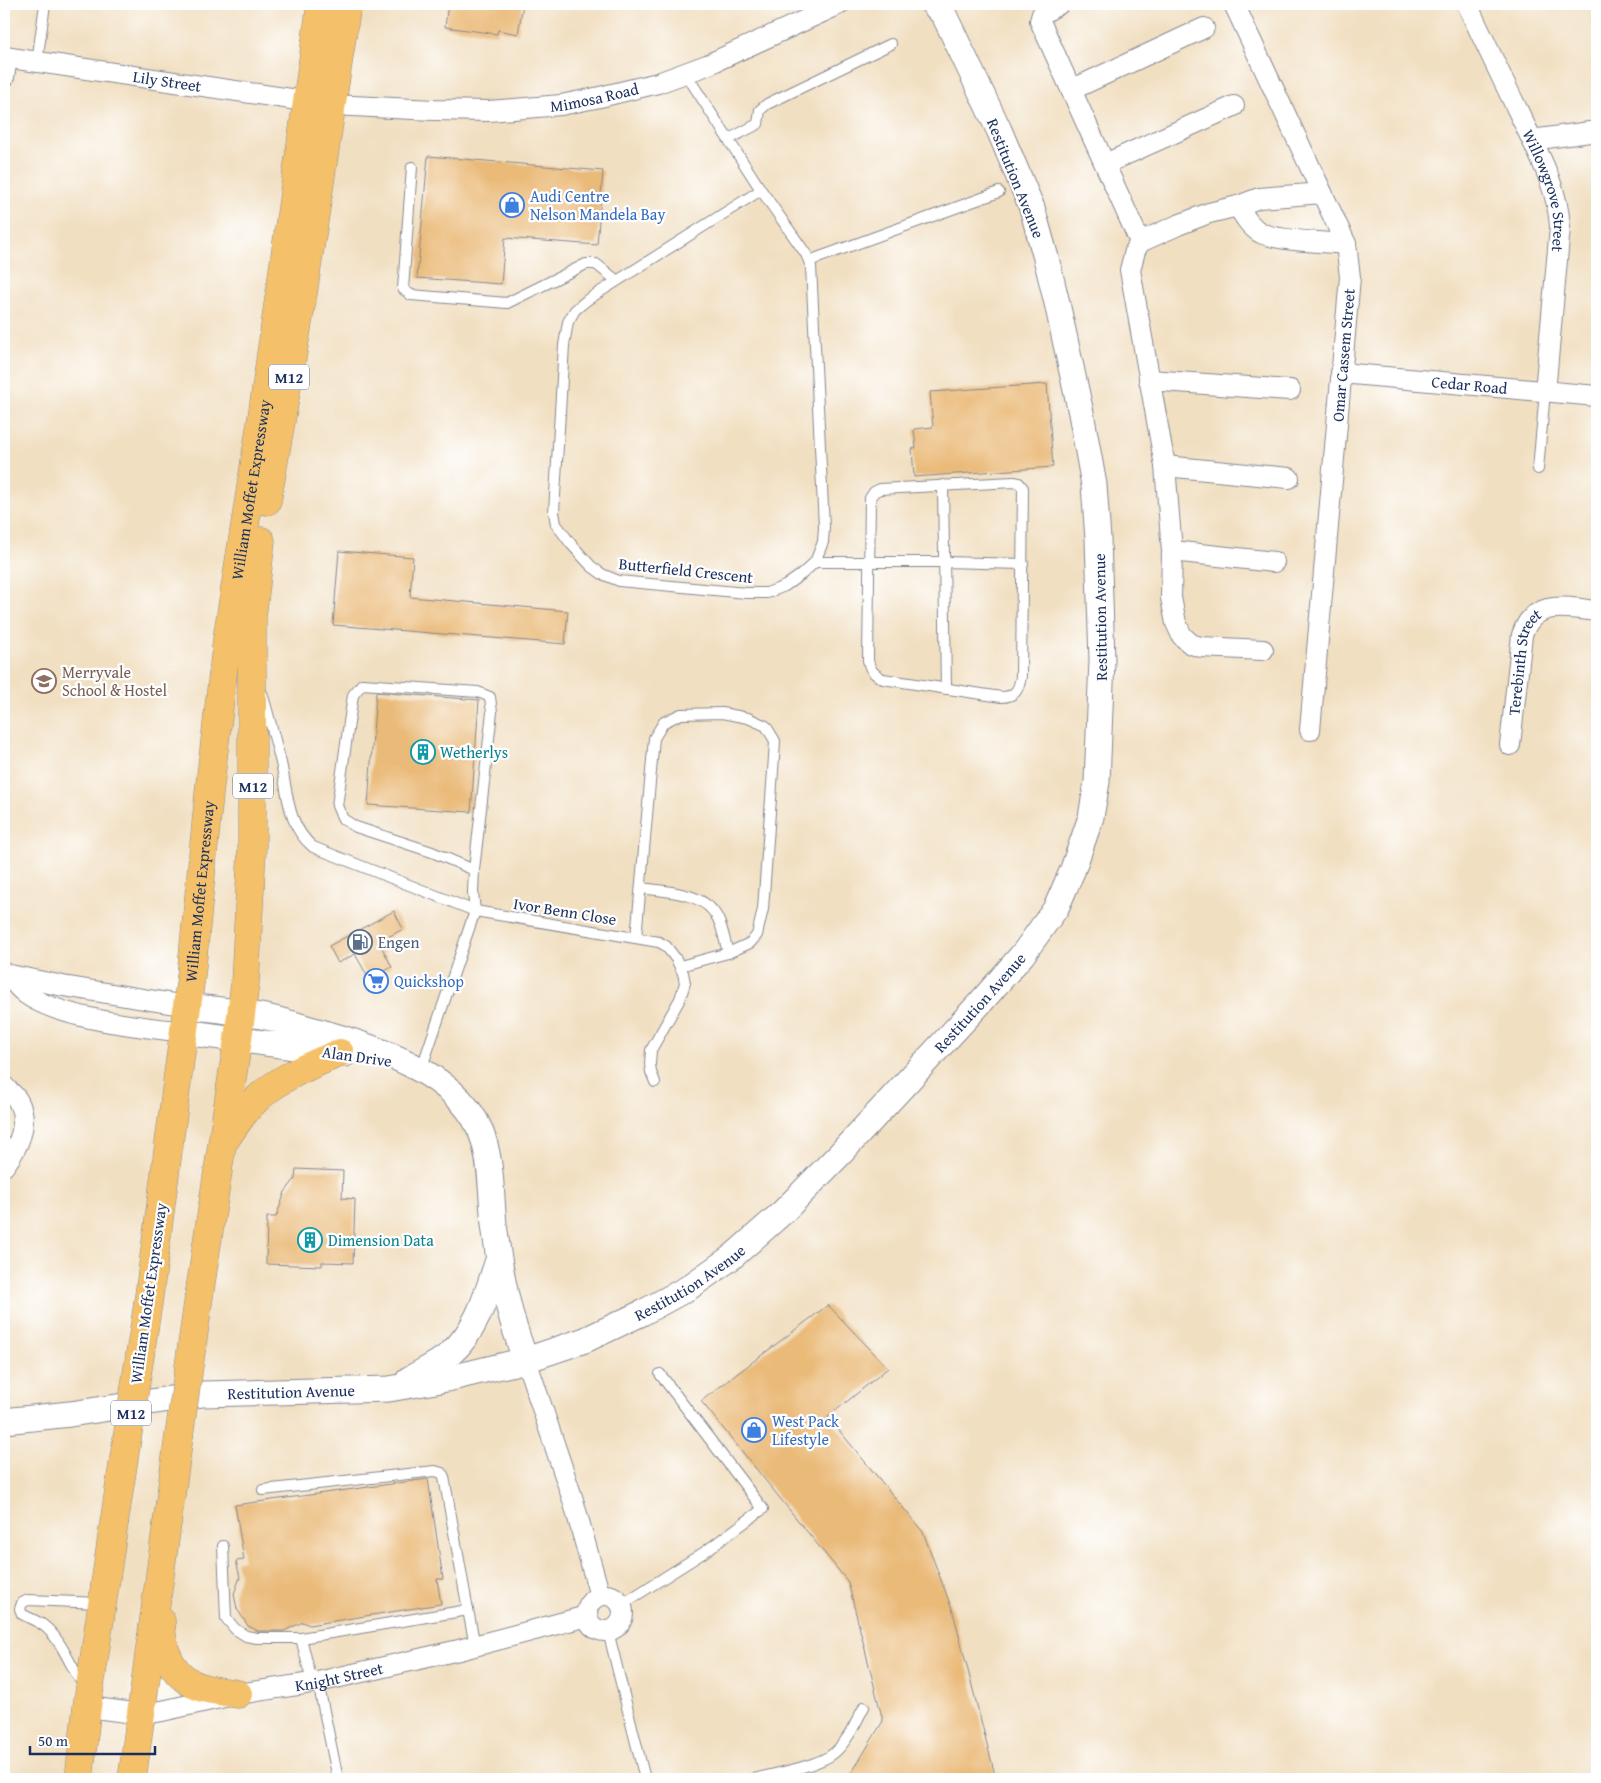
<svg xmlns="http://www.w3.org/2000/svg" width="1601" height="1783" viewBox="0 0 1601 1783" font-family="'Gentium Book Plus',serif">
  <rect width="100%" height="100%" fill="#fff"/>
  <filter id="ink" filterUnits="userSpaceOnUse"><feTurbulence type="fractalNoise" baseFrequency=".02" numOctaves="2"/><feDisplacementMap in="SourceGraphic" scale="10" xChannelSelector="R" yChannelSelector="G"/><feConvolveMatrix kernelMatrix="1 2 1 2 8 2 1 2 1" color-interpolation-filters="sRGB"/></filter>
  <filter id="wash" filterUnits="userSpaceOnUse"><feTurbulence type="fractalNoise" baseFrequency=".0096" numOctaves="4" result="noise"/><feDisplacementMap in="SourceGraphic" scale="20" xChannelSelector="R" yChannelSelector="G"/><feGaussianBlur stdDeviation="1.12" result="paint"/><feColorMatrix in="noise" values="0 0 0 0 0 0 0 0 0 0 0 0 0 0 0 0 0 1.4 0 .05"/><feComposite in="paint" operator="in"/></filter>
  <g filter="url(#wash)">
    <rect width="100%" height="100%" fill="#f1dfc1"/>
    <g id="blocks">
      <g fill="#eaba78">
        <polygon points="448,4 523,4 518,34 498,30 497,34 445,27"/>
        <polygon points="428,156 603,171 597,245 505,238 501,284 417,278"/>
        <polygon points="1047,384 1053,467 914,477 912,449 916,448 914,429 933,427 930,392"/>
        <polygon points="339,551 413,557 410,597 568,611 565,644 333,625"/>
        <polygon points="376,692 479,700 471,812 368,805"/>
        <polygon points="394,911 403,929 379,942 392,967 369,979 355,954 338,963 329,946"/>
        <polygon points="296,1169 343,1171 342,1198 355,1199 353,1263 322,1262 322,1266 266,1264 267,1217 276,1217 285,1192 295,1179"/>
        <polygon points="828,1305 888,1368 828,1417 923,1532 953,1612 996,1779 848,1779 883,1721 848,1582 701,1401"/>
        <polygon points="428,1479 443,1579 437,1579 441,1604 309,1625 303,1622 284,1631 258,1631 248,1626 237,1609 234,1594 240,1577 236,1561 244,1560 235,1505"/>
      </g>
    </g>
  </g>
  <g filter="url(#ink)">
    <use href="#blocks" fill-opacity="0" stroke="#868790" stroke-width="1"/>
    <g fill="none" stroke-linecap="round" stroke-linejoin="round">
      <defs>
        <g id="service">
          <polyline points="37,62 45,4"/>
          <polyline points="686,74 761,190 806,254 811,266 824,527 823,542 815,562 802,574 785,586 767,593 746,593 619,581 602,574 591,566 571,544 556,524 554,512 564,345 568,322 575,310 587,300 761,190"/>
          <polyline points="729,139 758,124 760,110 767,104 891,44"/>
          <polyline points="412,167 403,289 411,295 507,303 586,264 596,264 616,280"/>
          <polyline points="809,261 999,192"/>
          <polyline points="1538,469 1545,392"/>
          <path d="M 1014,482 L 1019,483 L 1023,488 L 1021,676 C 1019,690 1015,697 1001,697 L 883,679 C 874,674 870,671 868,660 L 870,498 L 874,492 L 880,489 Z"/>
          <polyline points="943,485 946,689"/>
          <polyline points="815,562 944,562 1023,564"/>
          <path d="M 262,693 C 269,716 275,740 281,763 C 288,794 287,825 313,847 L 475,911 L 659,942 L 666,946 L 676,959 L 683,973 L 685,983 L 680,999 L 651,1050 L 650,1064 L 651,1072 L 655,1082"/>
          <path d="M 641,888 C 666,892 705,891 718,919 C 723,929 725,942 728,953"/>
          <polyline points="636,938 654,738 664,722 681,714 722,713 748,718 766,726 775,741 774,757 763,909 757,935 750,943 728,953 680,966"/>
          <polyline points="421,1070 475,911 473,892 474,870 492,712 490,697 478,692 362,684 353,695 337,806 343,819 356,827 432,852 474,870"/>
          <polyline points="263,1490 435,1471 442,1473 444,1477 468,1610"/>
          <polyline points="223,1546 226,1618 235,1629 246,1636 257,1638 301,1638 468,1610 475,1646"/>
          <polyline points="621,1605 703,1553 763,1509 660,1374"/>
          <polyline points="608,1631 645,1779"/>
          <polyline points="301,1638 312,1682"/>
          <polyline points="318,1682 338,1779"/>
          <path d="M 86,1688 C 70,1669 64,1641 43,1625 C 37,1621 29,1618 22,1614 L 20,1609 L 22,1603 L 28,1600 L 100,1603"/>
          <path d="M 753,1779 C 773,1774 819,1766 834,1753 C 848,1741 856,1722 864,1707"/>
        </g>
        <g id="minor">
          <polyline points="1059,4 1042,14 1040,21 1140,242"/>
          <polyline points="1234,4 1346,244 1350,277 1310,730"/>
          <path id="s1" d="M 1467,4 C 1484,41 1502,78 1520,115 C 1537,151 1558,187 1560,227 L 1545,392"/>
          <path id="s2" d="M 4,57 L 332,105 L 434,110 L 489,111 L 561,105 L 600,97 L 658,83 L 707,65 L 840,4"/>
          <polyline points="4,77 7,57"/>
          <polyline points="1071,90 1204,28"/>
          <polyline points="1532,140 1597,131"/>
          <polyline points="1105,164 1234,106"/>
          <path d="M 1238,206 C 1244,216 1250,227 1261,233 C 1277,241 1326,242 1346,244"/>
          <path id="s3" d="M 1341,373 L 1597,396"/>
          <polyline points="1149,380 1290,390"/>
          <polyline points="1165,466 1289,478"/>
          <polyline points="1172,551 1274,562"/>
          <polyline points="1263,650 1201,647 1191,644 1182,636 1176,623 1171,598 1172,551 1165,466 1130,270 1135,251 1140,242 1178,225 1209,213 1238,206 1259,198 1322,193"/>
          <path id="s4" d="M 1510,745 L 1522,635 C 1534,598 1567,608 1597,611"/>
          <path d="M 4,973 C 12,979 18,988 26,994 C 60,1019 142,1027 184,1032"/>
          <polyline points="5,974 63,986 187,1006"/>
          <path d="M 4,1086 C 8,1091 15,1095 18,1101 C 30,1123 18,1148 4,1166"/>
          <polyline points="526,1360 573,1500 600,1596"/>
          <circle cx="605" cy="1613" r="18"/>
          <path id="s5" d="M 87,1707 L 142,1714 L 162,1711 L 238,1694 L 318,1682 L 459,1650 L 587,1616"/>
        </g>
        <g id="tertiary">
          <path d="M 187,1006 C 214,1009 240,1012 266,1017 C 281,1020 296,1025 310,1029 C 370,1045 465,1073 484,1141 C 492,1168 491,1196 494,1224 C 500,1271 508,1316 526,1360"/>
          <polyline points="184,1032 345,1054"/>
          <path d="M 409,1379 C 423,1371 439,1364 451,1353 C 478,1329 487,1293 498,1260"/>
          <path id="s6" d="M 4,1421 L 70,1414 L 203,1394 L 389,1389 L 447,1379 L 526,1360 L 585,1340 L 642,1313 L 688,1288 L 732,1257 L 783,1212 L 839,1155 L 981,1002 L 1023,954 L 1056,908 L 1073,869 L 1091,817 L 1097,782 L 1102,660 L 1098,539 L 1094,485 L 1081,413 L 1057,303 L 1046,258 L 1032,208 L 999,130 L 944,15 L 933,4"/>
        </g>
        <g id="primary">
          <polyline points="267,501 302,300 347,4"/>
          <path d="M 225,1140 C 233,1128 241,1116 250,1106 C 274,1080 307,1066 340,1053"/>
          <polyline points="199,1296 238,1039 245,983 252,850 252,617 261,541"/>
          <path id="s7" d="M 148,1303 L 191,976 L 210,784 L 227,639 L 262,417 L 321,4"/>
          <path d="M 161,1621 C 161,1651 173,1679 203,1688 C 214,1691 227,1692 238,1694"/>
          <polyline points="79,1779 87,1707 114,1523"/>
          <polyline points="132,1779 179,1436"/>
        </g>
      </defs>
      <use href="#service" stroke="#868790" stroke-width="12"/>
      <use href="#minor" stroke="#868790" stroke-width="22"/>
      <use href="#tertiary" stroke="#868790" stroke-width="27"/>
      <use href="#primary" stroke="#868790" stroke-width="29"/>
      <use href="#service" stroke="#fff" stroke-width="10"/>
      <use href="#minor" stroke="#fff" stroke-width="20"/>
      <use href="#tertiary" stroke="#fff" stroke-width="25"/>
      <use href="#primary" stroke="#f4c16a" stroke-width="28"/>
      <defs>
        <g id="primary-bridge">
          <polyline points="179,1436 199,1296"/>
          <polyline points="114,1523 148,1303"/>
        </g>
      </defs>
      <use href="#primary-bridge" stroke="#868790" stroke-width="29" stroke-linecap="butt"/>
      <use href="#primary-bridge" stroke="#f4c16a" stroke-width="28"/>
    </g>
  </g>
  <defs>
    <symbol id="shop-ring" viewBox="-11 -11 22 22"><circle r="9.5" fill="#fff" stroke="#3f7fe0" stroke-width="1.5"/><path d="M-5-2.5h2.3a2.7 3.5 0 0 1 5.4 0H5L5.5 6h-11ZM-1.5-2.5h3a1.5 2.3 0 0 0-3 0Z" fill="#3f7fe0"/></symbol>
    <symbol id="school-ring" viewBox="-11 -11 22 22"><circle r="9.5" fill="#fff" stroke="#8d6e63" stroke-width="1.5"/><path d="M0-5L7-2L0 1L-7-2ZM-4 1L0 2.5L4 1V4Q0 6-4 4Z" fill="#8d6e63"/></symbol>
    <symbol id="building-ring" viewBox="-11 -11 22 22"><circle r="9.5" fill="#fff" stroke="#0f9aa8" stroke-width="1.5"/><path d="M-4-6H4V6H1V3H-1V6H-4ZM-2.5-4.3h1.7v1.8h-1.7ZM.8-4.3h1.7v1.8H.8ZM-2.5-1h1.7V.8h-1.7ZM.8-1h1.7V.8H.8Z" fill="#0f9aa8"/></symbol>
    <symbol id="fuel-ring" viewBox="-11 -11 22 22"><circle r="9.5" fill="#fff" stroke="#5c6f8a" stroke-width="1.5"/><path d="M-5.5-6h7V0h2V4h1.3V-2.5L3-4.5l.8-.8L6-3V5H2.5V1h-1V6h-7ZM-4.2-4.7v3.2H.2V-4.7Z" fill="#5c6f8a"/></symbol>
    <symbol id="supermarket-ring" viewBox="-11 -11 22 22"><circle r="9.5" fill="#fff" stroke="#3f7fe0" stroke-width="1.5"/><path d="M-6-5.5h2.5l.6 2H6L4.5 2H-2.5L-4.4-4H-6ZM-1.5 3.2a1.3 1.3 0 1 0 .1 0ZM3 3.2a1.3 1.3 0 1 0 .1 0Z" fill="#3f7fe0"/></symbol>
  </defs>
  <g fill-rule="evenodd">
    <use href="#shop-ring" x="498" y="191" width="28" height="28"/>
    <use href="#school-ring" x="30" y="667" width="28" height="28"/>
    <use href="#building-ring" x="409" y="738" width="28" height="28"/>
    <use href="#fuel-ring" x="346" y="928" width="28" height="28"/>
    <use href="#supermarket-ring" x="362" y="967" width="28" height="28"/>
    <use href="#building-ring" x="296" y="1226" width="28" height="28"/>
    <use href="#shop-ring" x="740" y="1416" width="28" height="28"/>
  </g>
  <g text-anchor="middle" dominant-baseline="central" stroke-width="4.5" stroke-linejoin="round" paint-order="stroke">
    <g fill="#fff" stroke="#5f6d8e" stroke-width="1">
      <rect x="269" y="364.5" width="40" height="25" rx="4"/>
      <rect x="233" y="773.5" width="40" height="25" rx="4"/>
      <rect x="111" y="1400.5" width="40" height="25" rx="4"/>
    </g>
    <g font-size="15" font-weight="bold" fill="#1b2f5e">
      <text x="289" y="377">M12</text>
      <text x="253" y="786">M12</text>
      <text x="131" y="1413">M12</text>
    </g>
    <g font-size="16" fill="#1b2f5e" stroke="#fff">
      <text stroke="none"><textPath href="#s2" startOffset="165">Lily Street</textPath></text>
      <text stroke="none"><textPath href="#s2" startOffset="595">Mimosa Road</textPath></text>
      <text transform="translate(1016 178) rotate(68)">Restitution Avenue</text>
      <text stroke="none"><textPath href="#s1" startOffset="204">Willowgrove Street</textPath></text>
      <text transform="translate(1343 355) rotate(-85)">Omar Cassem Street</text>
      <text stroke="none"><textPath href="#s3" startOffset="129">Cedar Road</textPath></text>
      <text stroke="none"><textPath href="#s7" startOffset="820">William Moffet Expressway</textPath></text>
      <text transform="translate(686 570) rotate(6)">Butterfield Crescent</text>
      <text transform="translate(1100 617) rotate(-91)">Restitution Avenue</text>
      <text stroke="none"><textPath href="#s4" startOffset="85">Terebinth Street</textPath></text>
      <text stroke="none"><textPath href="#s7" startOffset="415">William Moffet Expressway</textPath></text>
      <text transform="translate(565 911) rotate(9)">Ivor Benn Close</text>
      <text stroke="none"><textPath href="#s6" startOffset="1114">Restitution Avenue</textPath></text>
      <text transform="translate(357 1056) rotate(8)">Alan Drive</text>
      <text stroke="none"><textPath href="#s6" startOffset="709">Restitution Avenue</textPath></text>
      <text transform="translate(148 1293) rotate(-82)">William Moffet Expressway</text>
      <text stroke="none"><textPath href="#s6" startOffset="289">Restitution Avenue</textPath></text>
      <text stroke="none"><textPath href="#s5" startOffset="256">Knight Street</textPath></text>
    </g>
    <g font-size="16" fill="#366cbe" stroke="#fff" text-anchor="start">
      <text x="530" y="196">Audi Centre<tspan x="530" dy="18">Nelson Mandela Bay</tspan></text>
      <text x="394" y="981">Quickshop</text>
      <text x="772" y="1421">West Pack<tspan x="772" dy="18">Lifestyle</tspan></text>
    </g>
    <g font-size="16" fill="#785e54" stroke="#fff" text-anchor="start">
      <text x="62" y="672">Merryvale<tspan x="62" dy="18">School &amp; Hostel</tspan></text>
    </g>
    <g font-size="16" fill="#0d838f" stroke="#fff" text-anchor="start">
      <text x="440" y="752">Wetherlys</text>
      <text x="328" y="1240">Dimension Data</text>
    </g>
    <g font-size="16" fill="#4e5e75" stroke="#fff" text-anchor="start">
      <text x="378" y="942">Engen</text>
    </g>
  </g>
  <rect width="1601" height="1783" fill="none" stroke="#fff" stroke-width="20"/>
  <path d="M30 1746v8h125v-8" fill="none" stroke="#1b2f5e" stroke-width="2.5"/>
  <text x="38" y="1746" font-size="15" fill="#1b2f5e" stroke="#ffffff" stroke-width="4" paint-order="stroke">50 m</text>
</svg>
